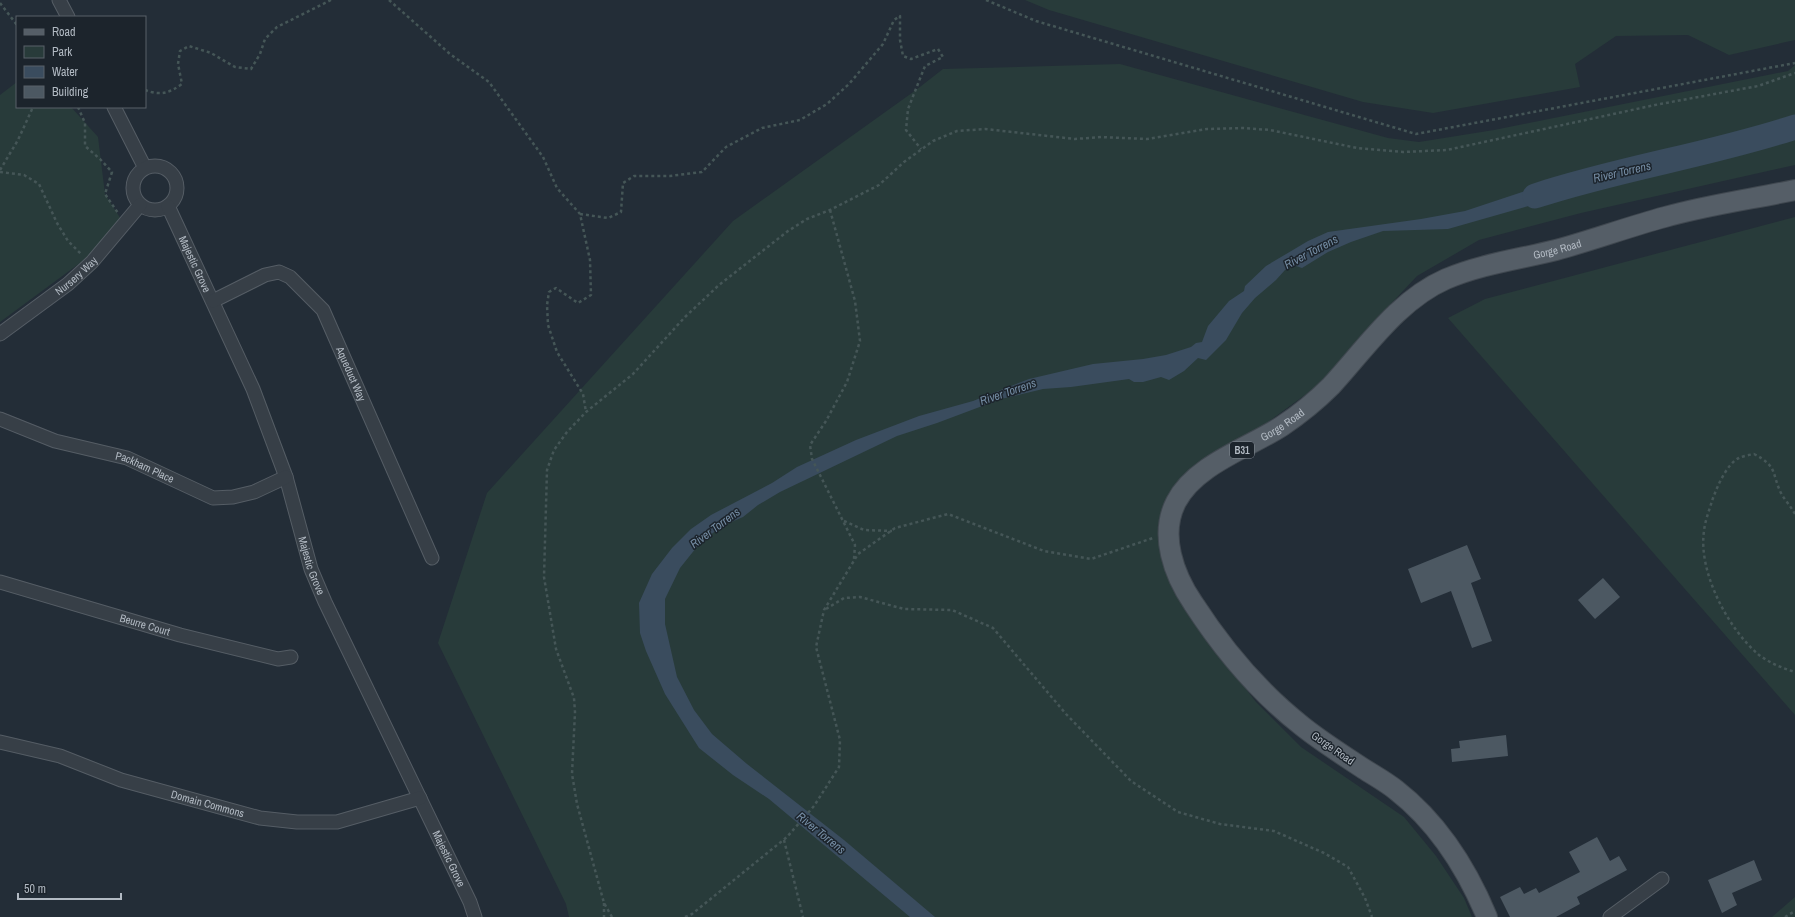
<svg xmlns="http://www.w3.org/2000/svg" width="1795" height="917" viewBox="0 0 1795 917" font-family="'Archivo Narrow',sans-serif">
  <rect width="100%" height="100%" fill="#232d37"/>
  <g fill="#283b3a">
    <polygon points="1025,0 1795,0 1795,40 1729,55 1688,35 1616,36 1575,64 1580,87 1433,113 1363,102 1049,10"/>
    <polygon points="1120,64 1388,138 1419,142 1494,130 1788,71 1795,65 1795,165 1581,213 1479,240 1417,276 1371,325 1320,384 1268,422 1221,450 1169,506 1201,631 1256,702 1301,747 1404,817 1436,856 1464,898 1472,917 569,917 566,904 438,643 487,493 733,221 916,90 943,69"/>
    <polygon points="17,82 17,107 71,107 98,137 105,194 124,224 111,240 0,322 0,95"/>
    <polygon points="1795,217 1795,715 1448,318 1485,299"/>
    <polygon points="1795,897 1795,917 1772,917"/>
  </g>
  <polygon fill="#3a4c5e" points="1576,174 1560,197 1448,229 1383,231 1351,242 1328,252 1302,268 1293,265 1285,270 1276,280 1255,298 1242,313 1226,340 1206,360 1198,358 1184,371 1169,380 1161,377 1143,382 1134,382 1129,379 1071,387 1043,389 1001,399 937,423 897,436 780,492 758,505 743,517 722,526 700,543 680,568 665,599 665,624 677,677 694,710 712,734 747,764 844,840 935,917 910,917 769,799 733,775 699,748 665,694 646,651 640,633 639,603 652,574 672,548 691,529 711,515 772,483 797,467 856,440 919,416 973,401 1029,379 1093,364 1143,359 1166,355 1191,347 1196,343 1202,342 1208,326 1229,301 1244,291 1245,286 1266,266 1308,241 1328,232 1421,219 1465,211"/>
  <g fill="none" stroke-linecap="round" stroke-linejoin="round">
    <path stroke="#3a4c5e" stroke-width="25" d="M 1535,196 C 1620,168 1710,155 1795,127"/>
  </g>
  <g fill="#4c5862">
    <polygon points="1467,545 1481,579 1471,583 1492,641 1472,648 1451,591 1421,603 1408,569"/>
    <polygon points="1603,578 1620,597 1595,619 1578,600"/>
    <polygon points="1506,735 1508,756 1452,762 1451,749 1460,748 1459,741"/>
    <polygon points="1597,837 1610,861 1619,856 1627,870 1577,897 1580,904 1556,917 1510,917 1500,897 1520,887 1524,894 1536,888 1539,893 1580,872 1569,852"/>
    <polygon points="1754,860 1762,880 1732,893 1737,905 1722,913 1708,880"/>
  </g>
  <g fill="none" stroke-linecap="round" stroke-linejoin="round">
    <defs>
      <g id="street">
        <polyline points="59,0 68,17"/>
        <polyline points="114,107 145,168"/>
        <circle cx="155" cy="188" r="22"/>
        <path id="s1" d="M 168,206 L 253,389 L 286,477 L 311,569 L 325,602 L 470,902 L 475,917"/>
        <path id="s2" d="M 213,301 L 265,275 L 279,272 L 290,277 L 323,310 L 432,558"/>
        <path id="s3" d="M 0,334 L 68,284 L 92,262 L 140,205"/>
        <path id="s4" d="M 0,419 L 55,441 L 127,458 L 213,498 L 233,497 L 254,492 L 286,477"/>
        <path id="s5" d="M 0,582 L 180,635 L 278,659 L 291,657"/>
        <path id="s6" d="M 0,742 L 60,756 L 121,780 L 260,818 L 297,822 L 337,822 L 420,798"/>
        <polyline points="1610,917 1662,879"/>
      </g>
      <g id="primary">
        <path id="s7" d="M 1487,917 C 1467,869 1437,822 1396,790 C 1386,782 1375,776 1364,769 C 1343,755 1322,742 1302,726 C 1260,693 1222,648 1193,603 C 1174,575 1159,535 1176,502 C 1195,465 1248,448 1282,426 C 1300,414 1316,401 1331,386 C 1366,348 1398,300 1446,279 C 1481,264 1520,259 1556,250 C 1593,240 1628,227 1665,217 C 1707,205 1752,199 1795,190"/>
      </g>
    </defs>
    <use href="#street" stroke="#555d65" stroke-width="15"/>
    <use href="#primary" stroke="#404850" stroke-width="22"/>
    <g stroke="#455657" stroke-width="2.5" stroke-dasharray="3 3" stroke-linecap="butt">
      <polyline points="389,0 450,54 489,82 543,157 557,188 580,214 590,260 591,295 578,303 556,288 549,292 547,305 548,325 557,352 583,394 586,412"/>
      <polyline points="986,0 1036,21 1416,134 1795,63"/>
      <polyline points="0,3 17,25"/>
      <path d="M 145,90 C 161,96 169,93 182,84 L 178,64 L 180,51 L 189,46 L 211,53 L 235,67 L 251,69 L 260,54 L 265,39 L 277,27 L 331,0"/>
      <polyline points="78,107 85,123 85,146 100,159 112,172 105,194 118,213"/>
      <polyline points="0,170 18,140 33,107"/>
      <polyline points="0,172 24,175 39,184 57,223 68,241 82,255"/>
      <polyline points="830,210 855,301 860,341 847,382 826,421 810,445 812,459 855,545 854,559"/>
      <polyline points="580,214 608,218 621,212 623,183 634,176 670,176 702,172 726,147 762,128 800,120 827,104 849,84 883,44 894,20 900,16 900,40 903,56 911,59 938,49 943,57 925,66 908,109 906,130 921,149"/>
      <path d="M 1795,514 C 1791,507 1786,501 1782,495 C 1771,474 1779,467 1754,454 C 1749,455 1743,456 1739,458 C 1727,463 1716,489 1712,501 C 1709,511 1705,521 1704,531 C 1698,572 1728,629 1759,655 C 1770,663 1782,668 1795,672"/>
      <polyline points="844,521 864,530 892,531"/>
      <polyline points="826,609 844,598 860,597 904,609 952,610 993,628 1066,714 1131,781 1178,812 1220,824 1274,831 1324,853 1348,867 1365,898 1372,917"/>
      <polyline points="784,840 803,917"/>
      <polyline points="604,903 604,917"/>
      <polyline points="612,917 604,903 577,804 572,774 575,712 574,698 556,649 544,577 547,470 554,450 567,432 586,412 633,374 685,317 719,285 788,231 807,219 830,210 879,185 904,162 933,141 957,131 985,129 1075,139 1101,137 1147,139 1207,129 1244,128 1270,130 1357,148 1403,152 1447,150 1655,105 1758,86 1795,73"/>
      <polyline points="685,917 692,914 787,837 814,806 839,767 840,740 816,647 824,610 858,554 895,528 948,514 1044,551 1091,559 1153,538"/>
      <polyline points="1785,917 1795,911"/>
    </g>
    <use href="#street" stroke="#373f47" stroke-width="13"/>
    <use href="#primary" stroke="#555e67" stroke-width="20"/>
  </g>
  <g text-anchor="middle" dominant-baseline="central" stroke-width="3" stroke-linejoin="round" paint-order="stroke">
    <rect fill="#1c242c" stroke="#858d96" stroke-width="1" x="1230" y="442" width="24" height="16" rx="3"/>
    <g font-size="10" font-weight="bold" fill="#b2bac3">
      <text x="1242" y="450">B31</text>
    </g>
    <g font-size="11" fill="#b2bac3" stroke="#1c242c">
      <text stroke="none"><textPath href="#s7" startOffset="1013">Gorge Road</textPath></text>
      <text stroke="none"><textPath href="#s1" startOffset="64">Majestic Grove</textPath></text>
      <text stroke="none"><textPath href="#s3" startOffset="96">Nursery Way</textPath></text>
      <text stroke="none"><textPath href="#s2" startOffset="201">Aqueduct Way</textPath></text>
      <text stroke="none"><textPath href="#s7" startOffset="677">Gorge Road</textPath></text>
      <text stroke="none"><textPath href="#s4" startOffset="153">Packham Place</textPath></text>
      <text stroke="none"><textPath href="#s1" startOffset="388">Majestic Grove</textPath></text>
      <text stroke="none"><textPath href="#s5" startOffset="151">Beurre Court</textPath></text>
      <text transform="translate(1333 748) rotate(35)">Gorge Road</text>
      <text stroke="none"><textPath href="#s6" startOffset="217">Domain Commons</textPath></text>
      <text stroke="none"><textPath href="#s1" startOffset="712">Majestic Grove</textPath></text>
    </g>
    <g font-size="12" font-style="italic" fill="#758da4" stroke="#1c242c">
      <text transform="translate(1622 172) rotate(-13)">River Torrens</text>
      <text transform="translate(1311 252) rotate(-28)">River Torrens</text>
      <text transform="translate(1008 392) rotate(-19)">River Torrens</text>
      <text transform="translate(715 528) rotate(-37)">River Torrens</text>
      <text transform="translate(821 833) rotate(39)">River Torrens</text>
    </g>
  </g>
  <rect x="16" y="16" width="130" height="92" fill="#1c242c" stroke="#586068"/>
  <rect x="24" y="29" width="20" height="6" fill="#555e67" stroke="#586068"/>
  <text x="52" y="36" font-size="12" fill="#b2bac3">Road</text>
  <rect x="24" y="46" width="20" height="12" fill="#283b3a" stroke="#586068"/>
  <text x="52" y="56" font-size="12" fill="#b2bac3">Park</text>
  <rect x="24" y="66" width="20" height="12" fill="#3a4c5e" stroke="#586068"/>
  <text x="52" y="76" font-size="12" fill="#b2bac3">Water</text>
  <rect x="24" y="86" width="20" height="12" fill="#4c5862" stroke="#586068"/>
  <text x="52" y="96" font-size="12" fill="#b2bac3">Building</text>
  <path d="M18 893v6h103v-6" fill="none" stroke="#b2bac3" stroke-width="2"/>
  <text x="24" y="893" font-size="12" fill="#b2bac3" stroke="#1c242c" stroke-width="3" paint-order="stroke">50 m</text>
</svg>
